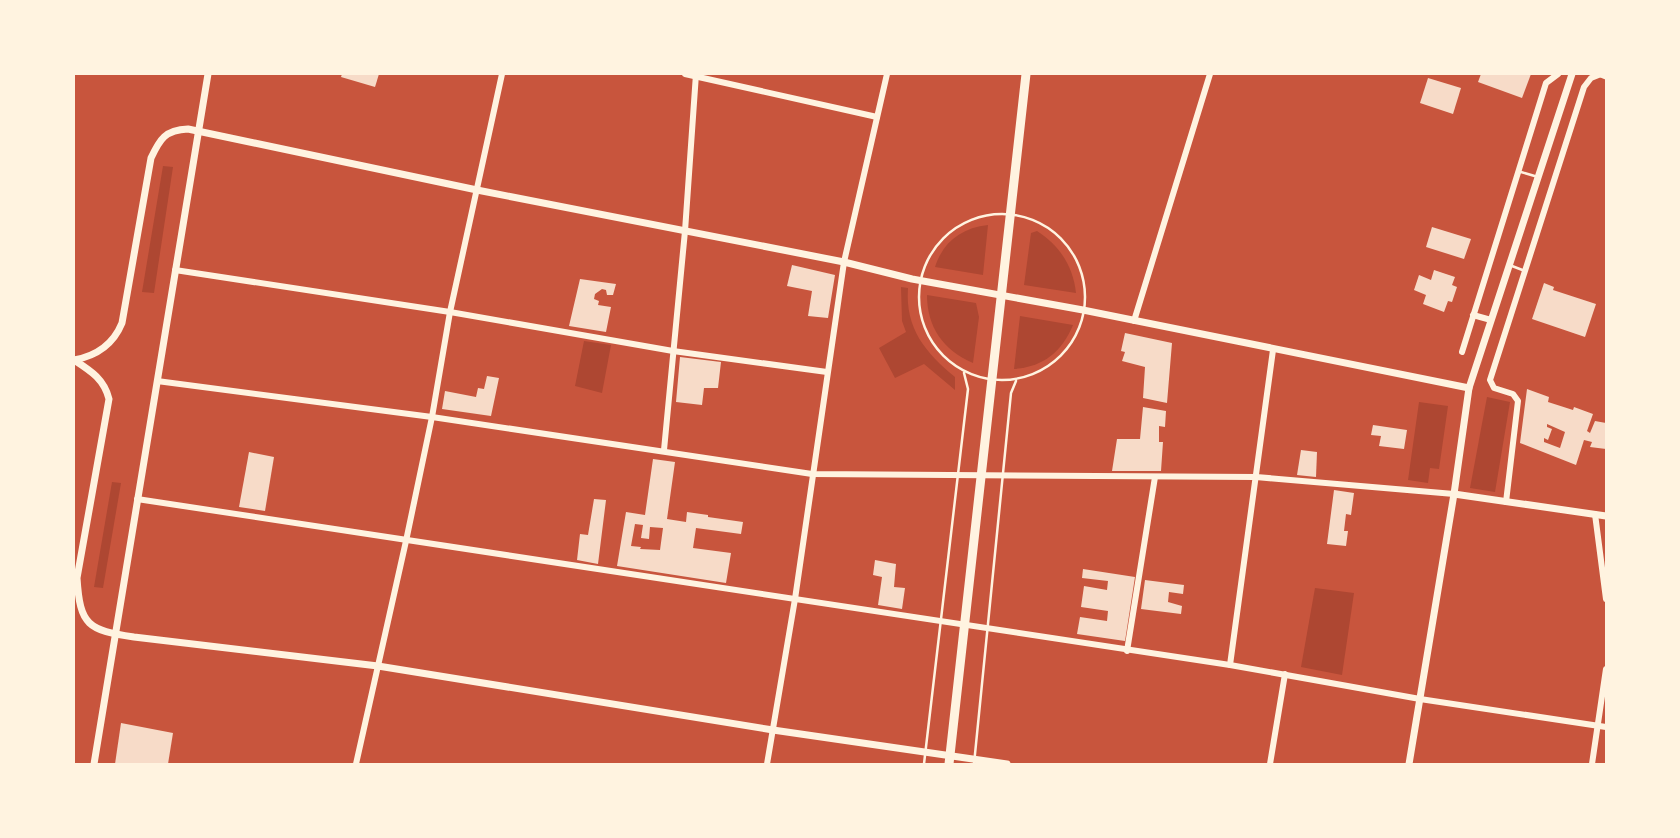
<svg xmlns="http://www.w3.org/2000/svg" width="1680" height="838" viewBox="0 0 1680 838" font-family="Overpass,sans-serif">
  <rect width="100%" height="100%" fill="#c8553d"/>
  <g fill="#ae4732">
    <polygon points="163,166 173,167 154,293 142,292"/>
    <path d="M 988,225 L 983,275 L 935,267 C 943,242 961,228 988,225 Z"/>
    <path d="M 1037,231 C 1060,246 1073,266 1076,293 L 1024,285 L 1031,233 Z"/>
    <path d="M 901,287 L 908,288 C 905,329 926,353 955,377 L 955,390 L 924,364 L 895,378 L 879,348 L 906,332 L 902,321 Z"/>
    <path d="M 927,295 L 976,303 L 979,317 L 973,363 C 943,350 927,327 927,295 Z"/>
    <path d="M 1020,316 L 1073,325 C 1062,352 1043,367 1014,369 Z"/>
    <polygon points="584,341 611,345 602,393 575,386"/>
    <polygon points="1487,397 1510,402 1495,492 1470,488"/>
    <polygon points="1419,402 1448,406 1439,469 1430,468 1428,483 1408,480"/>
    <polygon points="112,482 121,483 103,588 94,587"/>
    <polygon points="1315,588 1354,593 1342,675 1301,667"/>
  </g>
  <g fill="#f7dbc8" fill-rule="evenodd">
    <polygon points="342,74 379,74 375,87 341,77"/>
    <polygon points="1481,74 1531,74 1522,98 1478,82"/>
    <polygon points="1428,78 1461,88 1453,114 1420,103"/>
    <polygon points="1432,227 1471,239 1464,259 1426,247"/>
    <polygon points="792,265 835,275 828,318 808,316 812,291 787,286"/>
    <polygon points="1434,270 1455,277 1452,285 1457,287 1452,302 1448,301 1444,312 1423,304 1426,295 1414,290 1419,275 1431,280"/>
    <polygon points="580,279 616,284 613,295 607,295 606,290 602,289 595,294 594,299 599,301 598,305 611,307 606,332 569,326"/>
    <polygon points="1544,283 1554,287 1553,290 1596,304 1585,337 1532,319"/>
    <polygon points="1125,333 1172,343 1167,403 1143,398 1145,367 1122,361 1125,352 1121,351"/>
    <polygon points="680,357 721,362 718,388 704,388 702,405 676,402"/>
    <polygon points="487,376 499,378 491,416 442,409 445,391 476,397 478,388 484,389"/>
    <path d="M 1527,389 L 1549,397 L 1548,402 L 1573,410 L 1574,407 L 1593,414 L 1587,431 L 1590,433 L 1595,421 L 1606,423 L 1606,449 L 1590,447 L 1592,442 L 1584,440 L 1576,465 L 1520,443 ZM 1547,424 L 1565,432 L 1560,448 L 1544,442 L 1544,438 L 1548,440 L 1552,429 L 1547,427 Z"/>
    <polygon points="1143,407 1166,411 1165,427 1159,426 1159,442 1163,442 1161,471 1112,471 1117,439 1140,439"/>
    <polygon points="1373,425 1407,430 1404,449 1379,446 1381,436 1371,435"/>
    <polygon points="1301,450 1317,452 1316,477 1297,475"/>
    <polygon points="249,452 274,457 265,511 239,507"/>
    <path d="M 653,459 L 675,462 L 667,519 L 686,522 L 687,512 L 708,515 L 708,517 L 743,522 L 741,534 L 696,528 L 693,548 L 731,553 L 726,583 L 617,566 L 626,512 L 645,515 ZM 635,524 L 643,525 L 641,538 L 649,539 L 650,527 L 663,528 L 660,550 L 640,549 L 641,547 L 631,546 Z"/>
    <polygon points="1334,490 1354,493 1351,515 1346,514 1344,531 1348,531 1346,546 1327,544"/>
    <polygon points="594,499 606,500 598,564 577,560 580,534 588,535"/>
    <polygon points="875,560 896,564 894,587 905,588 902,609 878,605 882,577 873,575"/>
    <polygon points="1083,569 1135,577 1125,641 1077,634 1080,617 1107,621 1108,611 1081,607 1084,586 1107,590 1108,581 1082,578"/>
    <polygon points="1145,580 1184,585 1183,594 1169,592 1168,602 1182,606 1181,614 1141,609"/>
    <polygon points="121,723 173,733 168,764 115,764"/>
  </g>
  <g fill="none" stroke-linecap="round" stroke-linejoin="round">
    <g stroke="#fff3e0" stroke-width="2.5">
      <polyline points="1521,172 1538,177"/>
      <circle cx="1002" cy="297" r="83"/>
      <polyline points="1512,266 1525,271"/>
      <polyline points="924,764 968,389 964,373"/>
      <polyline points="974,764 1011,393 1016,381"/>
    </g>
    <g stroke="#fff3e0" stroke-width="6">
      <polyline points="685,74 877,117"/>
      <polyline points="175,270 450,312 673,351 827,372"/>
      <polyline points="1473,315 1491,320"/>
      <polyline points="1134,321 1210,74"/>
      <polyline points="1462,352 1546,83 1558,74"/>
      <polyline points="157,381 432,417 812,474 1256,477 1454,494"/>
      <polyline points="664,450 685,231 696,74"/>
      <polyline points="137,499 1230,665 1420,699 1606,727"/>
      <polyline points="1506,502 1518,401 1513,394 1494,388 1490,380 1584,87 1591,78 1601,74"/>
      <polyline points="1595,514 1606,599"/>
      <polyline points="1127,651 1155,477"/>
      <polyline points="1230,665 1273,350"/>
      <polyline points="356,764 406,541 432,417 450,312 502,74"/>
      <polyline points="767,764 795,599 844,262 887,74"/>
      <polyline points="1270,764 1285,674"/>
      <polyline points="1592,764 1606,669"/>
    </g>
    <g stroke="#fff3e0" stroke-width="7">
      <polyline points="1601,74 1606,76"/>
      <path d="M 74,360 C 96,356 113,345 122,323 L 151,158 C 160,139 165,130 188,129 L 477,190 L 844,262 L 912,279 L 1083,310 L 1469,388"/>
      <path d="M 74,360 C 91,371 104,379 109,399 L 77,578 C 80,626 88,630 134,637 L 378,666 L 773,730 L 1007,764"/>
      <polyline points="1454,494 1606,516"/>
      <polyline points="94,764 208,74"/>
      <polyline points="1409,764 1454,494 1469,388 1572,74"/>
    </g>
    <polyline stroke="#fff3e0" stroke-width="9" points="949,764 1026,74"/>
  </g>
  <rect width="1680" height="838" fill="none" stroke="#fff3e0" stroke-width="150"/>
</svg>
